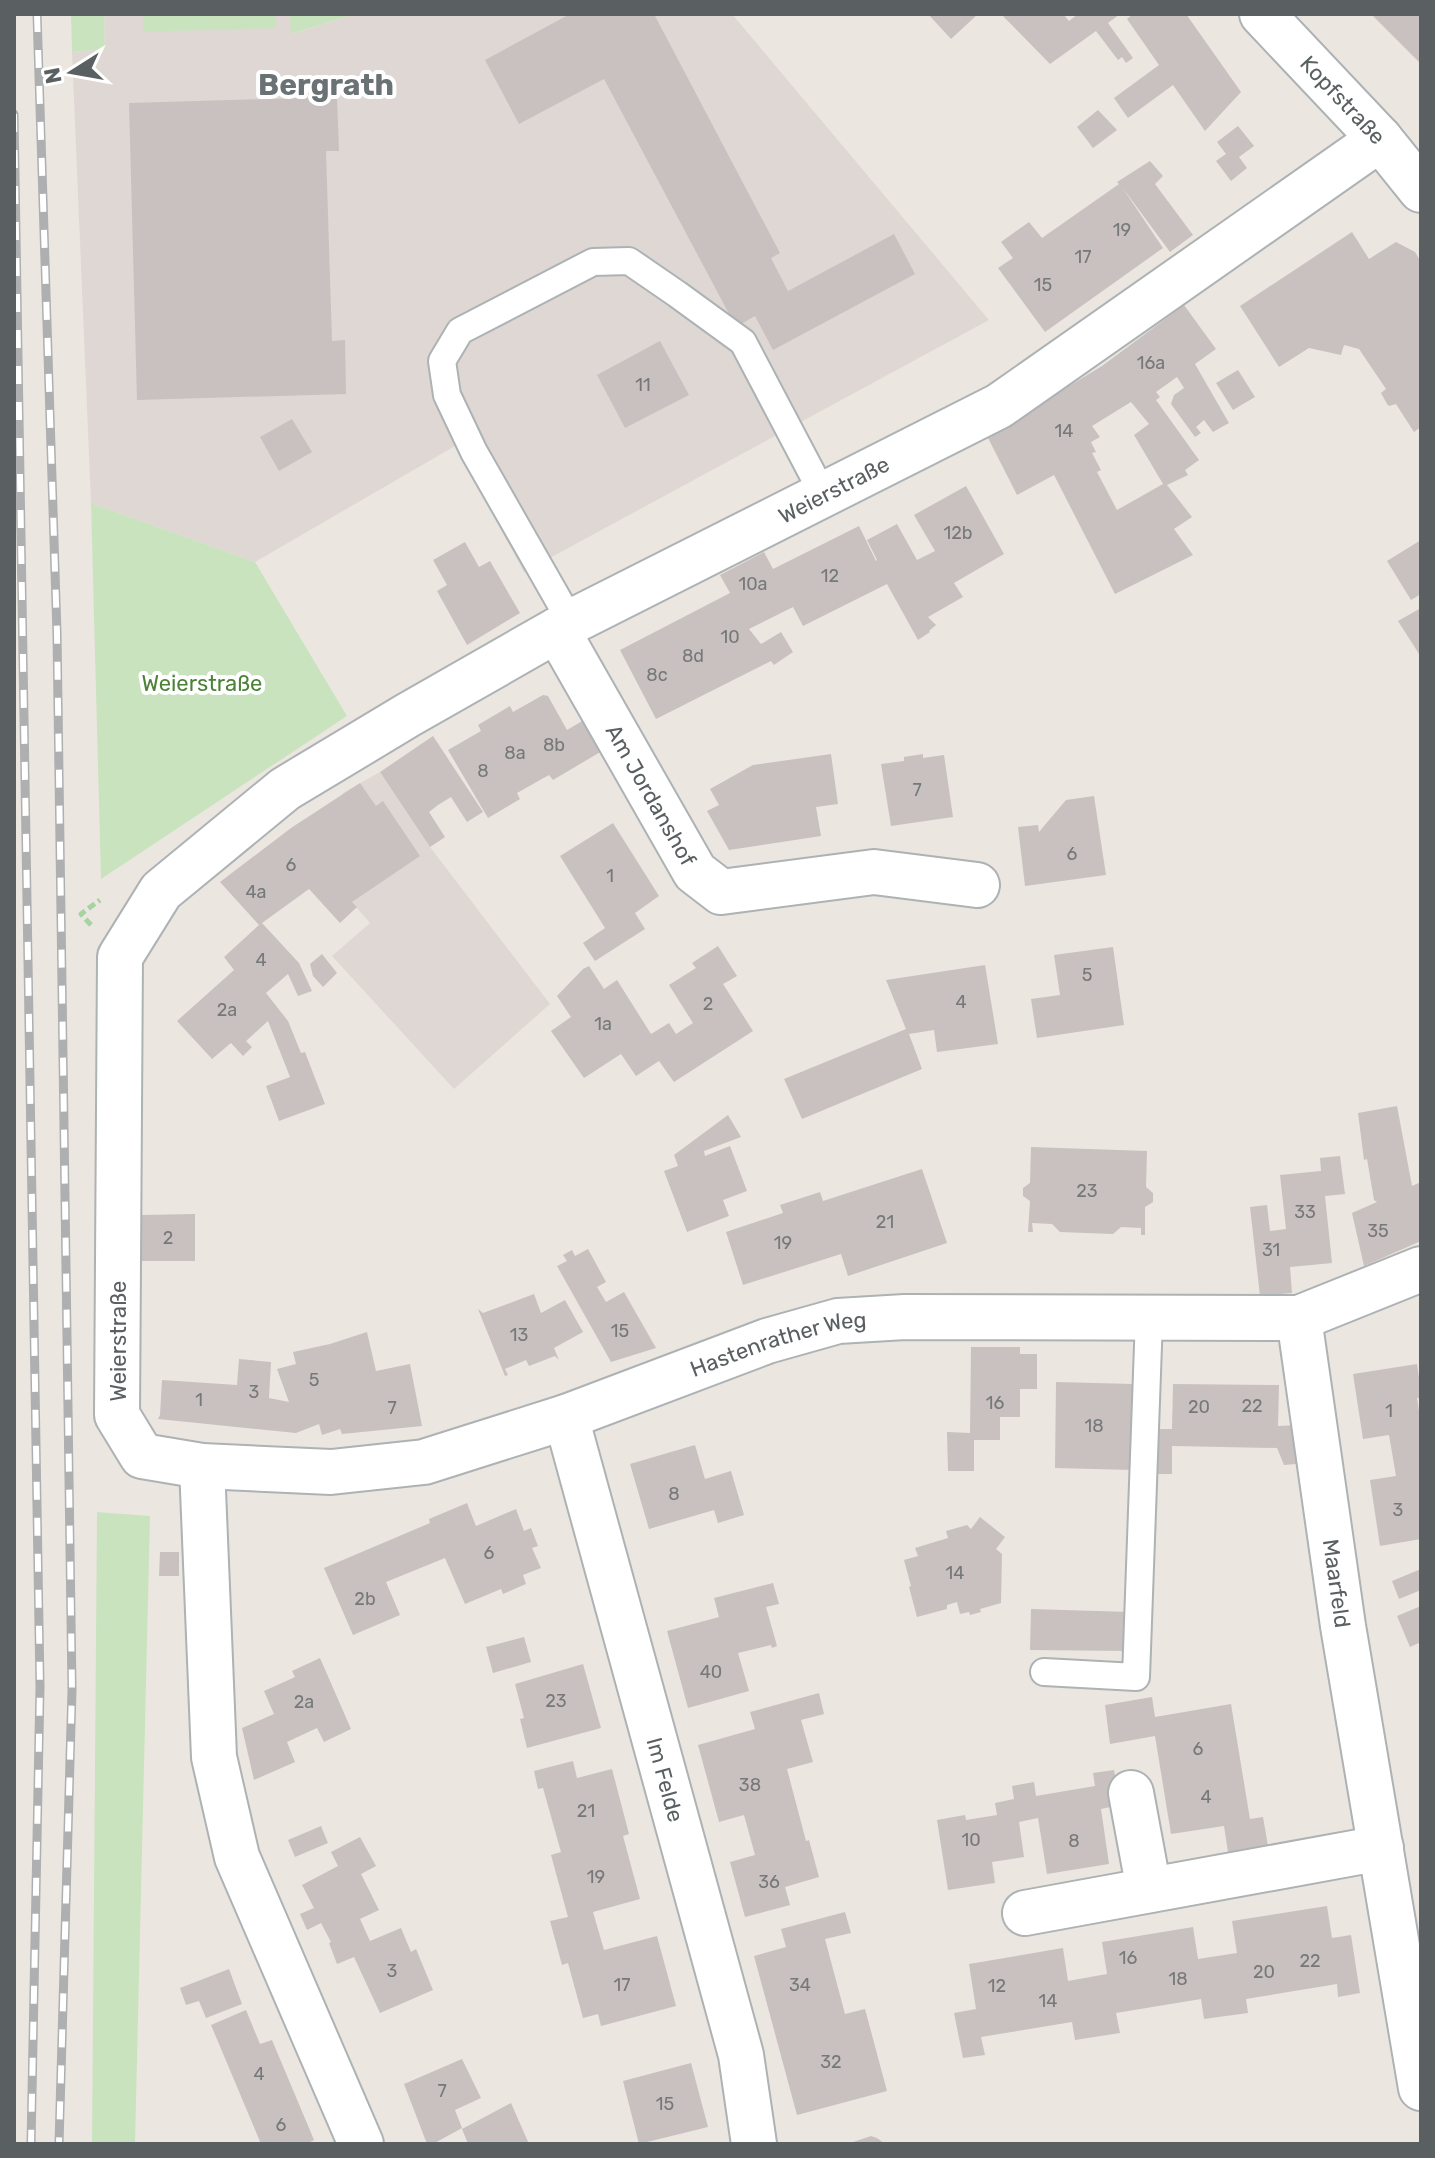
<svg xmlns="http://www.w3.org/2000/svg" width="1435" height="2158" viewBox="0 0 1435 2158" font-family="Rubik,sans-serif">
  <rect width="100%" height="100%" fill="#ece6e1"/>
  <g fill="#dfd7d3">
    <polygon points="104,14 290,14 292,34 355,14 732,14 989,320 524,572 455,446 255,562 91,503 72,52 105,49"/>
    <polygon points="380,772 430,847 550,1004 454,1089 332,956 370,923 328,875 343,793"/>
  </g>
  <g fill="#cae3bf">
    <polygon points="71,14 104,14 105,49 72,52"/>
    <polygon points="143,14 275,14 276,28 143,32"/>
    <polygon points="290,14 355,14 291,34"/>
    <polygon points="91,503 255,562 347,716 101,879"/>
    <polygon points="97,1512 150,1516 135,2144 92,2144"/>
  </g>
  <g fill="#c8c1bf" fill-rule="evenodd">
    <polygon points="570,14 654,14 780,253 771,258 788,291 894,234 915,274 773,350 755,316 736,327 604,79 519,124 485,60"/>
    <polygon points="928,14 978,14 951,39"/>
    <polygon points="1001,14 1063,14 1069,21 1078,14 1120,14 1108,23 1133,58 1126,63 1122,57 1118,60 1096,31 1050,64"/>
    <polygon points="1133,14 1186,14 1241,92 1205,131 1173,85 1128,118 1114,98 1159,65 1127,19"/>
    <polygon points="1371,14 1421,14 1421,64"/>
    <polygon points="337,97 339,151 326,151 332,341 345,340 346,394 137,400 129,103"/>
    <polygon points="1098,110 1117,130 1093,148 1077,127"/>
    <polygon points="1238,126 1254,146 1239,157 1247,168 1231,181 1216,161 1226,154 1217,142"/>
    <polygon points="1150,161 1163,176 1155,184 1193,235 1170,252 1122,187 1163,248 1045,332 998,268 1013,258 1001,242 1029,222 1042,238 1119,184 1117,182"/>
    <polygon points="1352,232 1369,259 1396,242 1415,252 1421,262 1421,427 1414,432 1396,404 1389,406 1387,404 1381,393 1386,389 1359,349 1344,345 1341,355 1309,348 1279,367 1240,306"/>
    <path d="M 1184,305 L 1216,349 L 1195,364 L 1229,423 L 1213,432 L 1204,420 L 1196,427 L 1201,433 L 1195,437 L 1171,404 L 1174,395 L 1184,388 L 1177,377 L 1156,392 L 1160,397 L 1156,400 L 1199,460 L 1185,470 L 1188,475 L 1167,485 L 1192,517 L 1174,529 L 1193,555 L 1115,594 L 1054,475 L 1017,495 L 987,436 L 1102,366 ZM 1131,402 L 1149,424 L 1134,435 L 1163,484 L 1117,510 L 1097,472 L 1101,470 L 1092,453 L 1096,452 L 1091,442 L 1100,437 L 1092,426 Z"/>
    <polygon points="660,341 689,395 625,428 597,375"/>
    <polygon points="1238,370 1255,397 1233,410 1216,383"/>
    <polygon points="292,419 312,452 279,471 260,437"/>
    <polygon points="966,486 1004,554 954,583 963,597 928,617 936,625 929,631 930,632 918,640 887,584 803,626 793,607 749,629 761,644 781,632 793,652 774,665 771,661 656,719 620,650 730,593 720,575 764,552 773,569 859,526 876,561 877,560 867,540 897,524 917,560 935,551 914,515"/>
    <polygon points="1421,540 1421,594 1411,600 1387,561"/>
    <polygon points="465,542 479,567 490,561 520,613 467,645 437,591 447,585 433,560"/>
    <polygon points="1421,608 1421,657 1398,621"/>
    <polygon points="543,695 548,696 567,730 584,720 602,751 553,780 549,775 517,793 520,799 488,818 448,750 481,731 478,725 510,706 513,712"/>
    <polygon points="433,736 483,812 467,822 451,797 438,805 429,812 445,837 430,847 380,772"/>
    <polygon points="831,754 838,804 816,807 821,836 729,850 707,811 719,805 710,789 753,765"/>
    <polygon points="923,754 923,758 944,755 953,817 891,826 881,764 904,761 904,757"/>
    <polygon points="360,783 376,806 383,801 420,856 352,902 357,907 340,923 309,889 262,923 299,963 312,991 298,996 288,974 266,993 288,1021 301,1053 305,1052 325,1104 279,1121 266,1086 290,1077 268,1021 246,1041 252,1047 243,1056 231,1043 212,1059 177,1021 234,970 224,957 259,925 220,882 291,828"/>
    <polygon points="1094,796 1106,875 1025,886 1018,827 1038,825 1039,832 1066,800"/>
    <polygon points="613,823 659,896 635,913 645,929 595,961 583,943 605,928 560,856"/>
    <polygon points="718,946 737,976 723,984 753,1031 674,1082 659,1061 636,1076 621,1054 584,1078 551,1031 571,1017 557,996 583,969 589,966 604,989 617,980 651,1034 669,1023 676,1034 693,1023 669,985 696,968 692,963"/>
    <polygon points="1113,947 1124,1025 1037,1038 1031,999 1060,995 1054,955"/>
    <polygon points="322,954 337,973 323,987 313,976 310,964"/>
    <polygon points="985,965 998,1044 937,1052 934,1030 909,1034 922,1069 802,1119 784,1079 906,1029 886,980"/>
    <polygon points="1397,1106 1412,1186 1421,1182 1421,1241 1364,1266 1352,1213 1377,1202 1374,1200 1367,1159 1364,1160 1358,1113"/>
    <polygon points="728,1115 741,1137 704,1151 705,1156 730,1146 747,1191 723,1200 729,1216 687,1232 664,1171 678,1166 674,1155"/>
    <polygon points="1031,1147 1147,1151 1146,1187 1153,1193 1153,1202 1145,1207 1145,1235 1141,1235 1141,1228 1121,1227 1113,1234 1060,1232 1052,1224 1032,1223 1033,1232 1028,1232 1030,1201 1023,1196 1023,1188 1030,1183"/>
    <polygon points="1340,1156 1345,1194 1325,1196 1332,1263 1290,1267 1292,1293 1260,1296 1250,1207 1267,1205 1270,1231 1286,1229 1280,1175 1321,1171 1320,1158"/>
    <polygon points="922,1169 947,1243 848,1276 841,1254 743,1285 726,1232 783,1213 780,1205 820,1192 823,1201"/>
    <polygon points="195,1214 195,1261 142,1261 142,1215"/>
    <polygon points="588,1249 606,1282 597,1287 606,1302 624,1292 656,1348 611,1362 557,1266 567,1261 563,1255 572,1250 575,1256"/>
    <polygon points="534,1294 541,1313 565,1300 583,1332 554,1348 559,1360 555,1356 529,1366 526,1360 505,1369 508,1375 505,1376 478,1309 483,1313"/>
    <polygon points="367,1332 376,1371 410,1364 422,1426 342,1434 340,1429 322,1435 319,1424 296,1433 158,1419 160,1415 162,1380 237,1385 239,1359 271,1362 269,1398 289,1402 277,1369 296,1364 293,1352 330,1344"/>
    <polygon points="971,1347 1020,1347 1020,1354 1037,1354 1037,1389 1020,1389 1020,1417 1000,1417 1000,1440 974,1440 974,1471 948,1471 947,1432 970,1433"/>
    <polygon points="1417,1364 1421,1392 1421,1398 1417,1398 1421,1424 1421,1539 1380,1546 1370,1480 1396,1476 1389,1435 1363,1439 1353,1374"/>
    <polygon points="1056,1382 1134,1384 1132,1470 1055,1468"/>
    <polygon points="1173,1384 1279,1385 1278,1426 1301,1425 1308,1463 1284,1465 1277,1448 1172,1446 1172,1474 1152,1474 1153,1429 1172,1429"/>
    <polygon points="695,1445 705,1479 731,1471 744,1515 718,1523 714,1510 649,1529 630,1464"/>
    <polygon points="467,1503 476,1526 516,1509 524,1531 531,1528 538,1546 532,1548 541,1568 523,1575 526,1584 503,1594 501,1589 465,1604 445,1558 386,1582 400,1615 353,1635 324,1568 430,1523 429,1519"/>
    <polygon points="980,1517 1005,1537 996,1549 1002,1554 1001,1603 980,1609 981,1612 970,1615 969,1612 960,1614 957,1602 947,1605 947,1609 917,1617 909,1587 911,1586 904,1560 918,1556 915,1548 948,1538 946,1531 967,1525 971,1529"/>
    <polygon points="160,1552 179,1552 179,1576 159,1576"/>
    <polygon points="1421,1569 1421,1590 1399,1599 1392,1581"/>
    <polygon points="773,1583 779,1604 766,1607 777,1646 772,1648 771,1645 738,1653 749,1691 688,1708 667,1631 719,1617 714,1598"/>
    <polygon points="1421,1606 1421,1642 1410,1647 1397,1616"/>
    <polygon points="1031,1609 1130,1612 1129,1651 1030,1650"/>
    <polygon points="524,1637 531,1662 493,1673 486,1647"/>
    <polygon points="320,1658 351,1729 324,1742 317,1728 287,1742 295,1762 254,1780 242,1728 274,1714 264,1691 295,1677 292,1671"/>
    <polygon points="583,1664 601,1728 527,1748 520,1719 524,1718 515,1684"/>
    <polygon points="819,1693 824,1714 801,1720 813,1762 787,1769 806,1841 809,1840 819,1877 785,1887 790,1905 745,1917 730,1862 755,1855 744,1815 719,1822 698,1745 755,1729 750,1712"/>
    <polygon points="1152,1697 1155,1717 1231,1704 1250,1819 1263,1817 1270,1858 1230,1865 1224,1826 1171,1834 1155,1736 1110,1744 1105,1705"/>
    <polygon points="573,1761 577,1778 612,1769 629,1834 623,1836 640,1899 593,1912 604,1950 657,1936 676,2006 601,2026 598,2014 583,2018 568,1963 562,1965 550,1921 568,1917 551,1855 561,1852 543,1788 538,1789 534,1771"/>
    <polygon points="1114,1770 1120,1805 1101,1809 1109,1864 1047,1874 1038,1818 1019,1822 1024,1857 992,1862 995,1883 948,1890 937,1820 965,1815 966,1820 997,1815 995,1803 1014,1799 1012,1786 1034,1782 1036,1796 1095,1786 1093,1773"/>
    <polygon points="321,1826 328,1843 295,1857 288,1840"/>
    <polygon points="360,1837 376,1866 361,1874 379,1910 360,1919 370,1941 401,1928 411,1952 416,1949 433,1990 380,2013 354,1957 337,1964 329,1943 331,1942 321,1923 307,1930 300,1914 314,1908 302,1885 338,1866 331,1852"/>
    <polygon points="1327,1906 1332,1938 1351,1935 1360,1993 1338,1997 1337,1984 1246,1999 1248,2013 1204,2019 1201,1999 1116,2013 1120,2033 1075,2040 1072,2022 981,2037 985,2055 963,2058 954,2013 976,2009 969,1964 1063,1948 1068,1981 1107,1974 1102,1942 1193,1927 1198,1959 1237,1953 1232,1921"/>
    <polygon points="845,1912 851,1933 825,1939 845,2014 865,2009 887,2091 797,2115 754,1956 786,1947 781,1929"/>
    <polygon points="229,1969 242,2004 206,2018 199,2001 186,2005 180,1988"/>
    <polygon points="246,2010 260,2044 272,2040 314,2140 306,2144 261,2144 211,2025"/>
    <polygon points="462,2059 481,2098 455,2110 462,2128 433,2144 427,2144 404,2084"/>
    <polygon points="691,2063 708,2127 639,2144 623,2081"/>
    <polygon points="511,2103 529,2144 468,2144 462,2129"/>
    <polygon points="871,2136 877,2138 885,2144 847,2144"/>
  </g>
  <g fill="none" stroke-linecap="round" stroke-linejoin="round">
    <defs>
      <g id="lane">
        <polyline points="571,622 474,452 447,395 442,361 460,331 593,262 629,261 677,294 743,342 824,496"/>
        <polyline points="1044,1672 1136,1677 1149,1318"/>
      </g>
      <g id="street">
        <path id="s1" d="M 1262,14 L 1380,139 L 1421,190"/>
        <path id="s2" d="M 1380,139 L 999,406 L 571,622 L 408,715 L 285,789 L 161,891 L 120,957 L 117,1415 L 142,1456 L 202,1466 L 331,1472 L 424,1462 L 566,1417 L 767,1341 L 838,1321 L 905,1317 L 1299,1318 L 1421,1269"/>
        <path id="s3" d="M 557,630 L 695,872 L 721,892 L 874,872 L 977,885"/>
        <path id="s4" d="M 1299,1318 L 1343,1626 L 1421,2088"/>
        <path id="s5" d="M 566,1417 L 741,2055 L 754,2144"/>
        <polyline points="202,1466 214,1757 237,1857 361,2144"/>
        <polyline points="1131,1793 1149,1890"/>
        <polyline points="1025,1913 1381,1848"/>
      </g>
    </defs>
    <use href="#lane" stroke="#adb2b4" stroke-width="30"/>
    <use href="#street" stroke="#adb2b4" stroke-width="48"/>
    <polyline stroke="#a5d4a2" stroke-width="5" stroke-dasharray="8 4" stroke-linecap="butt" points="91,925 81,914 100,900"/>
    <use href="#lane" stroke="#fff" stroke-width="26"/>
    <use href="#street" stroke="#fff" stroke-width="44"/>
    <defs>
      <g id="rail">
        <polyline points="37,14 57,633 72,1690 59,2144"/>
        <polyline points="14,114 40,1687 31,2144"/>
      </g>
    </defs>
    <use href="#rail" stroke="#aeafb0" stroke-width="9"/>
    <use href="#rail" stroke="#fff" stroke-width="6" stroke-dasharray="18" stroke-linecap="butt"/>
  </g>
  <g text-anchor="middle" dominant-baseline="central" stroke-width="8" stroke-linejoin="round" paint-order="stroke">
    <g font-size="18" fill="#767879">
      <text x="1122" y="230">19</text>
      <text x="1083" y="257">17</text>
      <text x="1043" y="285">15</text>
      <text x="1151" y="363">16a</text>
      <text x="643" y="385">11</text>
      <text x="1064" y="431">14</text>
      <text x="958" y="533">12b</text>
      <text x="830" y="576">12</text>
      <text x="753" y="584">10a</text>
      <text x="730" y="637">10</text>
      <text x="693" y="656">8d</text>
      <text x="657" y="675">8c</text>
      <text x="554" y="745">8b</text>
      <text x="515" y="753">8a</text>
      <text x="483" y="771">8</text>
      <text x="917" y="790">7</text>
      <text x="1072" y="854">6</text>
      <text x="291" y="865">6</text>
      <text x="610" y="876">1</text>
      <text x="256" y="892">4a</text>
      <text x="261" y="960">4</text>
      <text x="1087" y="975">5</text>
      <text x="961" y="1002">4</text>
      <text x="708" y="1004">2</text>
      <text x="227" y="1010">2a</text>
      <text x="603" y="1024">1a</text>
      <text x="1087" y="1191">23</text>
      <text x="1305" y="1212">33</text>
      <text x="885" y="1222">21</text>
      <text x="1378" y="1231">35</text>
      <text x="168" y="1238">2</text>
      <text x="783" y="1243">19</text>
      <text x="1271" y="1250">31</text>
      <text x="620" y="1331">15</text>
      <text x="519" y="1335">13</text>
      <text x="314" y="1380">5</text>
      <text x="254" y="1392">3</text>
      <text x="199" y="1400">1</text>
      <text x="995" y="1403">16</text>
      <text x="1252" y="1406">22</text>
      <text x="1199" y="1407">20</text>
      <text x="392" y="1408">7</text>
      <text x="1389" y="1411">1</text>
      <text x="1094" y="1426">18</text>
      <text x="674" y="1494">8</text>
      <text x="1398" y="1510">3</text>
      <text x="489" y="1553">6</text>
      <text x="955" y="1573">14</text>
      <text x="365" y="1599">2b</text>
      <text x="711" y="1672">40</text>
      <text x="556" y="1701">23</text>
      <text x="304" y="1702">2a</text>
      <text x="1198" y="1749">6</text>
      <text x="750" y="1785">38</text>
      <text x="1206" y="1797">4</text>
      <text x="586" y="1811">21</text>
      <text x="971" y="1840">10</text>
      <text x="1074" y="1841">8</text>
      <text x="596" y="1877">19</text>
      <text x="769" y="1882">36</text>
      <text x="1128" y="1958">16</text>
      <text x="1310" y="1961">22</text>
      <text x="392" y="1971">3</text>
      <text x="1264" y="1972">20</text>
      <text x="1178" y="1979">18</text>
      <text x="622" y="1985">17</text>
      <text x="800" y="1985">34</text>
      <text x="997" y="1986">12</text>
      <text x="1048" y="2001">14</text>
      <text x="831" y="2062">32</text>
      <text x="259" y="2074">4</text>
      <text x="442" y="2091">7</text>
      <text x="665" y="2104">15</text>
      <text x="281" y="2125">6</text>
    </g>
    <g font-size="22" fill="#5a6062" stroke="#fff">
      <text stroke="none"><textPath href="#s1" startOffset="118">Kopfstraße</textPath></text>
      <text transform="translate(834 490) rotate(-27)">Weierstraße</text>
      <text stroke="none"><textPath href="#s3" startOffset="190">Am Jordanshof</textPath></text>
      <text transform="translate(118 1341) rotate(-90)">Weierstraße</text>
      <text stroke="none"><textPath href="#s2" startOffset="2678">Hastenrather Weg</textPath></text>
      <text stroke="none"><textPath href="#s4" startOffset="268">Maarfeld</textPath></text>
      <text stroke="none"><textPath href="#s5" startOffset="376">Im Felde</textPath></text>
    </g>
    <g font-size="22" fill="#4c8238" stroke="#fff">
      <text x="202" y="683">Weierstraße</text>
    </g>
    <g font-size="30" font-weight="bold" fill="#6b7274" stroke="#fff">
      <text x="326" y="85">Bergrath</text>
    </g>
  </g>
  <rect width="1435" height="2158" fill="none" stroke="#5a6062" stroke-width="32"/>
  <g transform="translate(72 72) rotate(259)" stroke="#ffffff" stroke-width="6" paint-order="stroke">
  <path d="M0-6L14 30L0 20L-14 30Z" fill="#5a6062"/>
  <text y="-12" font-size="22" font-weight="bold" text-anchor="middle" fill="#5a6062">N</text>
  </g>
</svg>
